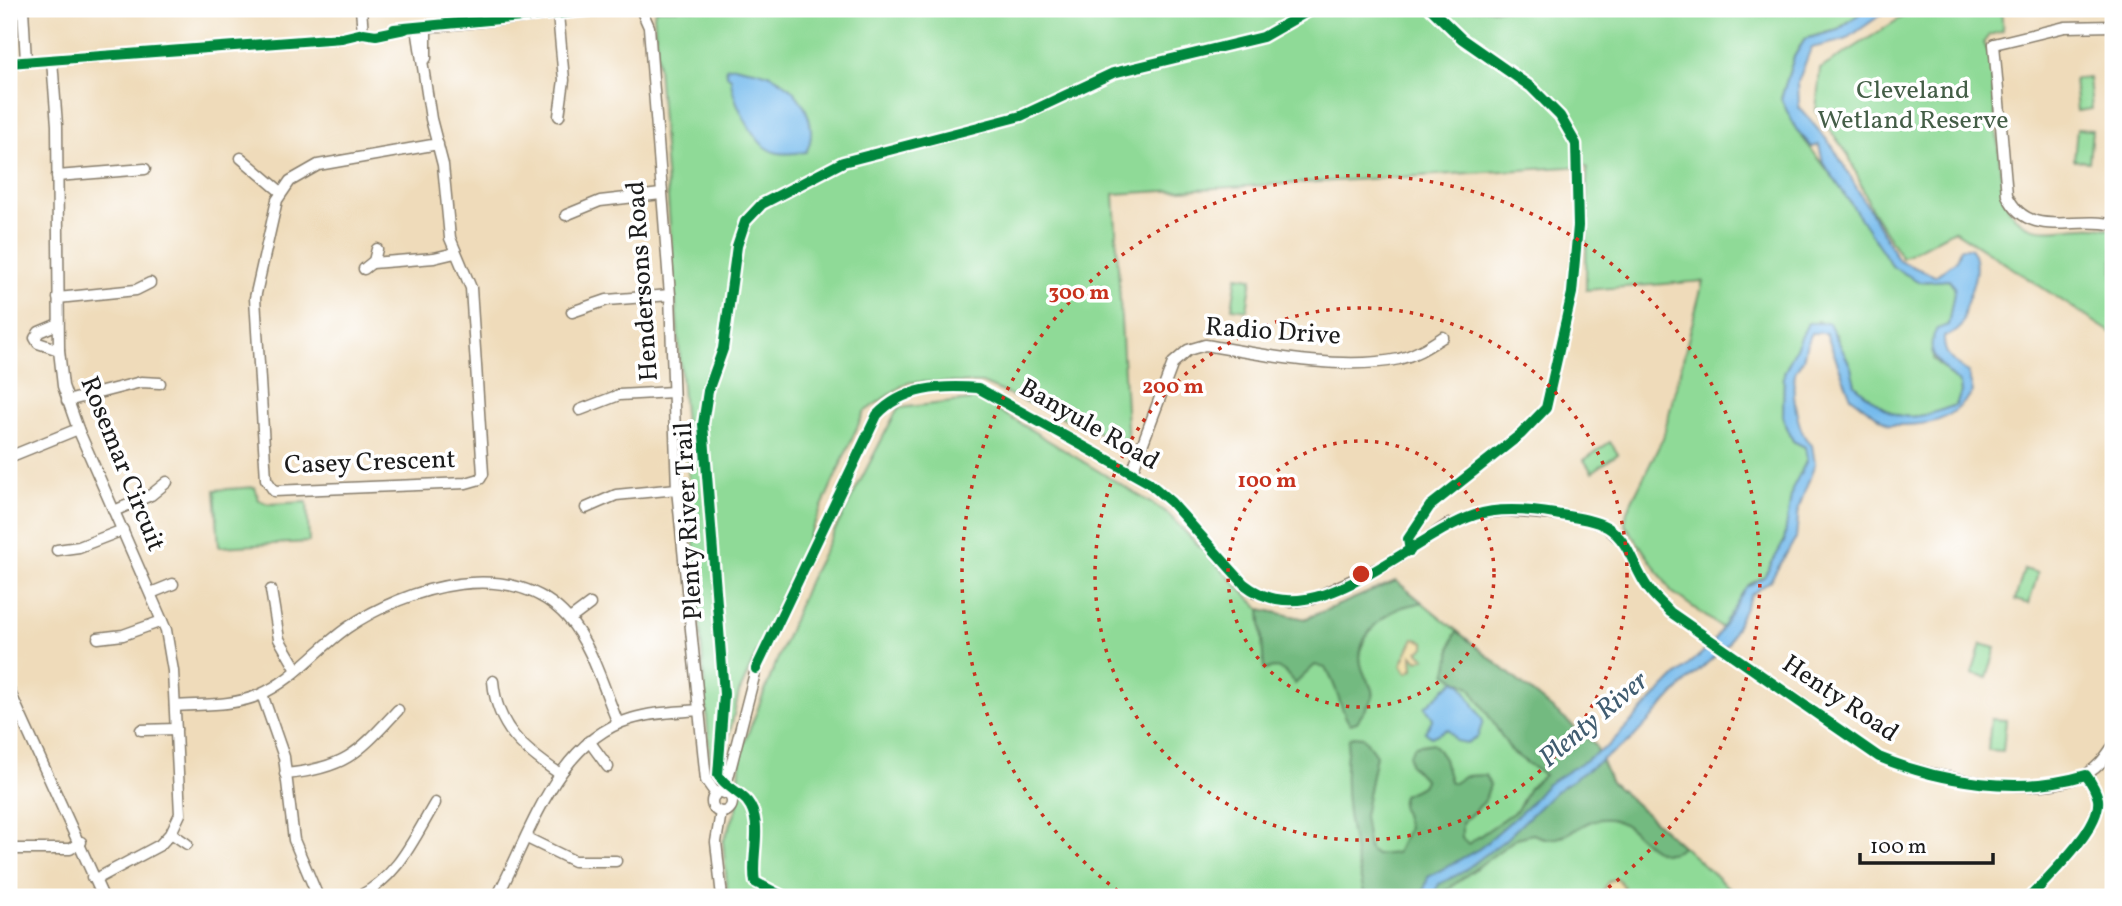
<svg xmlns="http://www.w3.org/2000/svg" width="2122" height="906" viewBox="0 0 2122 906" font-family="Vollkorn,serif">
  <rect width="100%" height="100%" fill="#fff"/>
  <filter id="ink" filterUnits="userSpaceOnUse"><feTurbulence type="fractalNoise" baseFrequency=".0143" numOctaves="2"/><feDisplacementMap in="SourceGraphic" scale="14" xChannelSelector="R" yChannelSelector="G"/><feConvolveMatrix kernelMatrix="1 2 1 2 8 2 1 2 1" color-interpolation-filters="sRGB"/></filter>
  <filter id="wash" filterUnits="userSpaceOnUse"><feTurbulence type="fractalNoise" baseFrequency=".00686" numOctaves="4" result="noise"/><feDisplacementMap in="SourceGraphic" scale="28" xChannelSelector="R" yChannelSelector="G"/><feGaussianBlur stdDeviation="1.57" result="paint"/><feColorMatrix in="noise" values="0 0 0 0 0 0 0 0 0 0 0 0 0 0 0 0 0 1.4 0 .05"/><feComposite in="paint" operator="in"/></filter>
  <g filter="url(#wash)">
    <rect width="100%" height="100%" fill="#efdbba"/>
    <g fill="#8fda97" stroke="#567b5a" stroke-width="2">
      <path d="M 657,9 L 1866,9 L 1838,29 L 1804,39 L 1794,57 L 1781,99 L 1796,129 L 1847,196 L 1893,267 L 1920,282 L 1949,280 L 1955,287 L 1948,326 L 1933,359 L 1960,384 L 1961,393 L 1956,405 C 1904,424 1897,422 1855,385 C 1851,366 1841,352 1836,334 L 1818,321 L 1784,373 L 1783,418 L 1793,441 L 1805,447 L 1808,455 L 1790,507 L 1784,542 L 1764,577 L 1748,585 L 1722,628 L 1672,592 L 1625,524 L 1627,511 L 1663,438 L 1703,281 L 1586,290 L 1587,166 L 1114,194 L 1128,445 L 982,383 L 908,382 L 864,412 L 739,693 L 719,778 L 714,779 L 711,773 L 654,14 Z"/>
      <path d="M 1915,9 L 2001,9 L 2003,31 L 1989,35 L 1983,43 L 1990,57 L 2003,196 C 2025,254 2071,216 2113,230 L 2113,334 L 1954,230 L 1902,258 L 1872,211 L 1849,156 L 1816,111 L 1820,69 Z"/>
      <polygon points="2089,78 2092,109 2077,111 2074,79"/>
      <polygon points="2077,129 2092,130 2089,162 2074,160"/>
      <polygon points="1237,276 1252,278 1247,310 1232,308"/>
      <polygon points="980,399 1166,512 1260,609 1305,619 1396,581 1595,744 1610,781 1739,897 728,897 723,842 737,809 741,751 809,580 898,408"/>
      <polygon points="1610,442 1618,454 1592,472 1584,460"/>
      <polygon points="255,487 259,500 268,504 307,502 309,542 219,547 215,490"/>
      <polygon points="2024,569 2038,573 2029,604 2015,600"/>
      <polygon points="1981,644 1996,648 1987,678 1972,674"/>
      <polygon points="1991,719 2006,720 2003,751 1988,750"/>
    </g>
    <g fill="#73ba80" stroke="#486b4e" stroke-width="2">
      <path d="M 1396,581 L 1422,602 C 1415,605 1407,605 1400,608 C 1375,619 1351,645 1364,673 C 1367,682 1375,688 1372,699 C 1369,706 1361,715 1357,722 L 1350,724 C 1340,713 1338,684 1325,668 L 1315,665 L 1295,684 C 1285,671 1282,665 1264,670 L 1260,609 L 1305,619 Z"/>
      <path d="M 1457,631 L 1595,744 L 1610,781 L 1683,847 C 1653,869 1641,827 1614,820 C 1580,811 1569,852 1533,834 L 1517,838 L 1448,889 L 1441,897 L 1365,897 C 1353,845 1339,793 1349,739 L 1353,736 L 1363,737 L 1376,755 L 1364,816 L 1369,850 L 1376,855 L 1396,853 L 1408,828 L 1401,805 L 1403,795 L 1422,786 L 1425,780 L 1410,764 L 1409,755 L 1415,746 L 1433,743 L 1444,759 L 1450,781 L 1454,783 L 1464,776 L 1485,775 L 1490,785 L 1484,802 L 1462,823 L 1462,838 L 1468,844 L 1517,810 L 1529,788 L 1544,775 L 1512,752 L 1470,687 L 1446,674 C 1452,659 1448,645 1457,631 Z"/>
    </g>
    <g fill="#eeda9e" stroke="#857b5d" stroke-width="2">
      <polygon points="1414,638 1425,642 1425,647 1418,651 1425,658 1418,661 1412,655 1413,669 1407,673 1401,665"/>
      <polygon points="1617,878 1625,888 1615,897 1600,897 1608,882"/>
    </g>
    <g fill="#76bbed" stroke="#496c84" stroke-width="2">
      <path d="M 1866,9 L 1889,9 L 1845,40 L 1811,48 L 1798,82 L 1799,107 L 1833,147 L 1899,261 L 1935,276 L 1956,261 L 1960,248 L 1970,248 C 1983,265 1971,290 1965,308 C 1963,315 1965,322 1959,329 C 1956,333 1948,335 1944,337 C 1943,356 1953,362 1968,372 L 1973,392 C 1948,425 1928,425 1889,425 L 1851,397 L 1826,333 L 1811,333 C 1806,342 1806,349 1803,359 C 1801,364 1796,368 1795,373 C 1791,390 1797,435 1812,445 L 1815,464 L 1799,507 L 1796,538 L 1770,581 L 1751,595 L 1728,644 L 1678,690 L 1631,740 L 1555,792 L 1505,840 L 1461,873 L 1439,884 L 1432,897 L 1422,897 L 1428,877 L 1479,849 L 1526,808 L 1546,785 L 1608,746 L 1673,679 L 1712,644 L 1746,587 L 1764,577 L 1784,542 L 1792,489 L 1807,460 L 1805,447 L 1793,441 L 1783,418 L 1784,373 L 1808,323 L 1829,323 L 1851,367 L 1855,385 C 1897,422 1904,424 1956,405 L 1961,393 L 1960,384 C 1943,366 1921,355 1937,329 L 1948,325 L 1955,287 L 1949,280 L 1920,282 L 1893,267 L 1823,162 L 1819,145 L 1812,147 L 1796,129 L 1781,99 L 1794,57 L 1805,39 L 1838,30 Z"/>
      <path d="M 735,66 C 743,69 753,69 762,72 C 794,80 823,121 806,152 C 794,153 778,156 768,149 C 752,139 731,97 731,78 L 727,75 L 726,68 Z"/>
      <polygon points="1455,680 1461,683 1483,721 1478,736 1467,743 1456,741 1448,729 1431,737 1425,732 1433,718 1425,707"/>
    </g>
  </g>
  <g filter="url(#ink)">
    <g fill="none" stroke-linecap="round" stroke-linejoin="round">
      <defs>
        <g id="minor">
          <polyline points="23,9 26,61"/>
          <polyline points="361,9 363,33"/>
          <polyline points="641,9 649,27 670,295 677,489 706,780 716,794"/>
          <polyline points="558,14 564,80 559,116"/>
          <path d="M 2113,26 L 2065,27 L 1994,44 L 2007,195 C 2028,241 2076,215 2113,225"/>
          <polyline points="417,28 431,119 443,165 450,238 471,288 483,474 480,479 466,483 274,491 266,479 255,298 277,200 290,181 318,165 438,144"/>
          <polyline points="411,29 606,9"/>
          <polyline points="426,58 426,28"/>
          <polyline points="52,60 57,125 59,350 63,386 78,429 166,630 173,671 180,814 171,833 160,845 98,878 92,877"/>
          <polyline points="9,63 342,38 363,33 376,35 405,29"/>
          <polyline points="241,158 281,192"/>
          <polyline points="57,176 145,169"/>
          <polyline points="566,215 600,201 661,194"/>
          <polyline points="372,263 434,258 455,253"/>
          <polyline points="364,269 374,261 377,249"/>
          <polyline points="58,298 136,290 150,283"/>
          <polyline points="572,312 607,300 670,295"/>
          <polyline points="58,324 39,332 35,338 38,343 59,350"/>
          <polyline points="67,401 141,382 160,383"/>
          <polyline points="580,410 619,395 673,392"/>
          <polyline points="9,457 78,429"/>
          <path d="M 1132,472 L 1173,363 L 1188,350 L 1205,345 C 1264,355 1341,371 1399,359 C 1416,355 1429,346 1443,337"/>
          <polyline points="586,508 616,495 677,489"/>
          <polyline points="114,511 151,495 167,482"/>
          <polyline points="57,550 79,547 123,530"/>
          <polyline points="1410,551 1408,539 1430,506 1521,434 1546,408 1572,293 1578,226 1576,144 1560,116 1531,87 1462,39 1431,9"/>
          <polyline points="271,590 279,639 297,670"/>
          <polyline points="151,593 173,584"/>
          <polyline points="570,619 590,604"/>
          <polyline points="98,638 123,635 162,621"/>
          <path d="M 493,681 C 497,728 523,749 560,774"/>
          <polyline points="9,690 103,897"/>
          <polyline points="262,694 284,757 294,840 318,897"/>
          <path d="M 175,706 C 202,704 234,706 259,695 C 294,680 317,649 347,628 C 406,587 513,555 568,618 C 592,645 604,690 618,723"/>
          <polyline points="141,730 176,729"/>
          <polyline points="589,741 608,767"/>
          <path d="M 285,774 C 346,768 358,753 398,710"/>
          <circle cx="722" cy="802" r="10"/>
          <path d="M 724,793 L 756,669 L 877,415 C 903,387 941,385 978,388 L 1148,482 L 1171,502 L 1244,584 L 1255,593 L 1291,602 L 1312,599 L 1393,561 L 1447,525 L 1478,514 L 1506,511 L 1578,517 L 1606,527 L 1622,541 L 1647,587 L 1670,612 L 1879,757 C 1928,777 2040,801 2088,773 C 2100,766 2106,756 2113,746"/>
          <polyline points="721,812 716,842 722,897"/>
          <polyline points="171,833 187,844"/>
          <polyline points="527,838 574,861 616,861"/>
          <polyline points="9,849 70,849 81,842"/>
          <path d="M 358,897 C 398,877 413,840 435,803"/>
          <path d="M 497,897 C 530,835 556,741 631,719 C 653,712 677,712 700,710"/>
          <path d="M 2030,897 C 2048,877 2102,827 2098,799 C 2096,790 2091,782 2086,775"/>
        </g>
      </defs>
      <use href="#minor" stroke="#867c6b" stroke-width="13"/>
      <use href="#minor" stroke="#fff" stroke-width="10"/>
      <defs>
        <g id="cycleway">
          <polyline points="394,29 606,9"/>
          <polyline points="9,63 342,38 363,33 376,35 405,29"/>
          <polyline points="1410,551 1408,539 1430,506 1521,434 1546,408 1572,293 1578,226 1576,144 1560,116 1531,87 1462,39 1431,9"/>
          <path d="M 756,669 L 877,415 C 903,387 941,385 978,388 L 1148,482 L 1171,502 L 1244,584 C 1313,640 1410,536 1475,515 C 1499,507 1531,510 1555,514 C 1572,517 1592,519 1607,527 C 1630,541 1633,568 1648,588 C 1654,597 1663,604 1670,612 L 1879,757 C 1942,783 2020,795 2086,775 C 2091,782 2096,790 2098,799 C 2102,827 2048,877 2030,897"/>
          <path d="M 784,897 L 755,882 C 750,857 765,823 747,801 C 738,791 726,787 718,775 L 724,694 L 703,424 L 708,391 L 723,349 L 737,246 L 745,222 L 762,204 L 843,162 L 1021,116 L 1113,73 L 1263,37 L 1312,9"/>
        </g>
      </defs>
      <use href="#cycleway" stroke="#fff" stroke-width="15"/>
      <use href="#cycleway" stroke="#00873e" stroke-width="10"/>
    </g>
  </g>
  <g fill="none" stroke="#c8321e" stroke-width="3.5" stroke-dasharray="3.5 7">
    <circle cx="1361" cy="574" r="133"/>
    <circle cx="1361" cy="574" r="266"/>
    <path d="M1126 897A399 399 0 1 1 1596 897"/>
  </g>
  <g text-anchor="middle" dominant-baseline="central" stroke-width="7" stroke-linejoin="round" paint-order="stroke">
    <g font-size="26" fill="#445e47" stroke="#fff">
      <text x="1913" y="91">Cleveland<tspan x="1913" dy="30">Wetland Reserve</tspan></text>
    </g>
    <g font-size="26" fill="#1c1c1c" stroke="#fff">
      <text transform="translate(643 281) rotate(-94)">Hendersons Road</text>
      <text transform="translate(1273 332) rotate(4)">Radio Drive</text>
      <text transform="translate(1089 425) rotate(30)">Banyule Road</text>
      <text transform="translate(370 463) rotate(-2)">Casey Crescent</text>
      <text transform="translate(122 464) rotate(68)">Rosemar Circuit</text>
      <text transform="translate(689 521) rotate(-93)">Plenty River Trail</text>
      <text transform="translate(1840 699) rotate(34)">Henty Road</text>
    </g>
    <g font-size="28" font-style="italic" fill="#405c70" stroke="#fff">
      <text transform="translate(1594 720) rotate(-40)">Plenty River</text>
    </g>
  </g>
  <circle cx="1361" cy="574" r="10" fill="#c8321e" stroke="#fff" stroke-width="3.5"/>
  <g font-size="21" text-anchor="middle" font-weight="bold" fill="#c8321e" stroke="#fff" stroke-width="7" stroke-linejoin="round" paint-order="stroke">
    <text x="1079" y="299">300 m</text>
    <text x="1173" y="393">200 m</text>
    <text x="1267" y="487">100 m</text>
  </g>
  <rect width="2122" height="906" fill="none" stroke="#fff" stroke-width="35"/>
  <path d="M1860 853v10h133v-10" fill="none" stroke="#1c1c1c" stroke-width="3.5"/>
  <text x="1870" y="853" font-size="21" fill="#1c1c1c" stroke="#ffffff" stroke-width="5" paint-order="stroke">100 m</text>
</svg>
